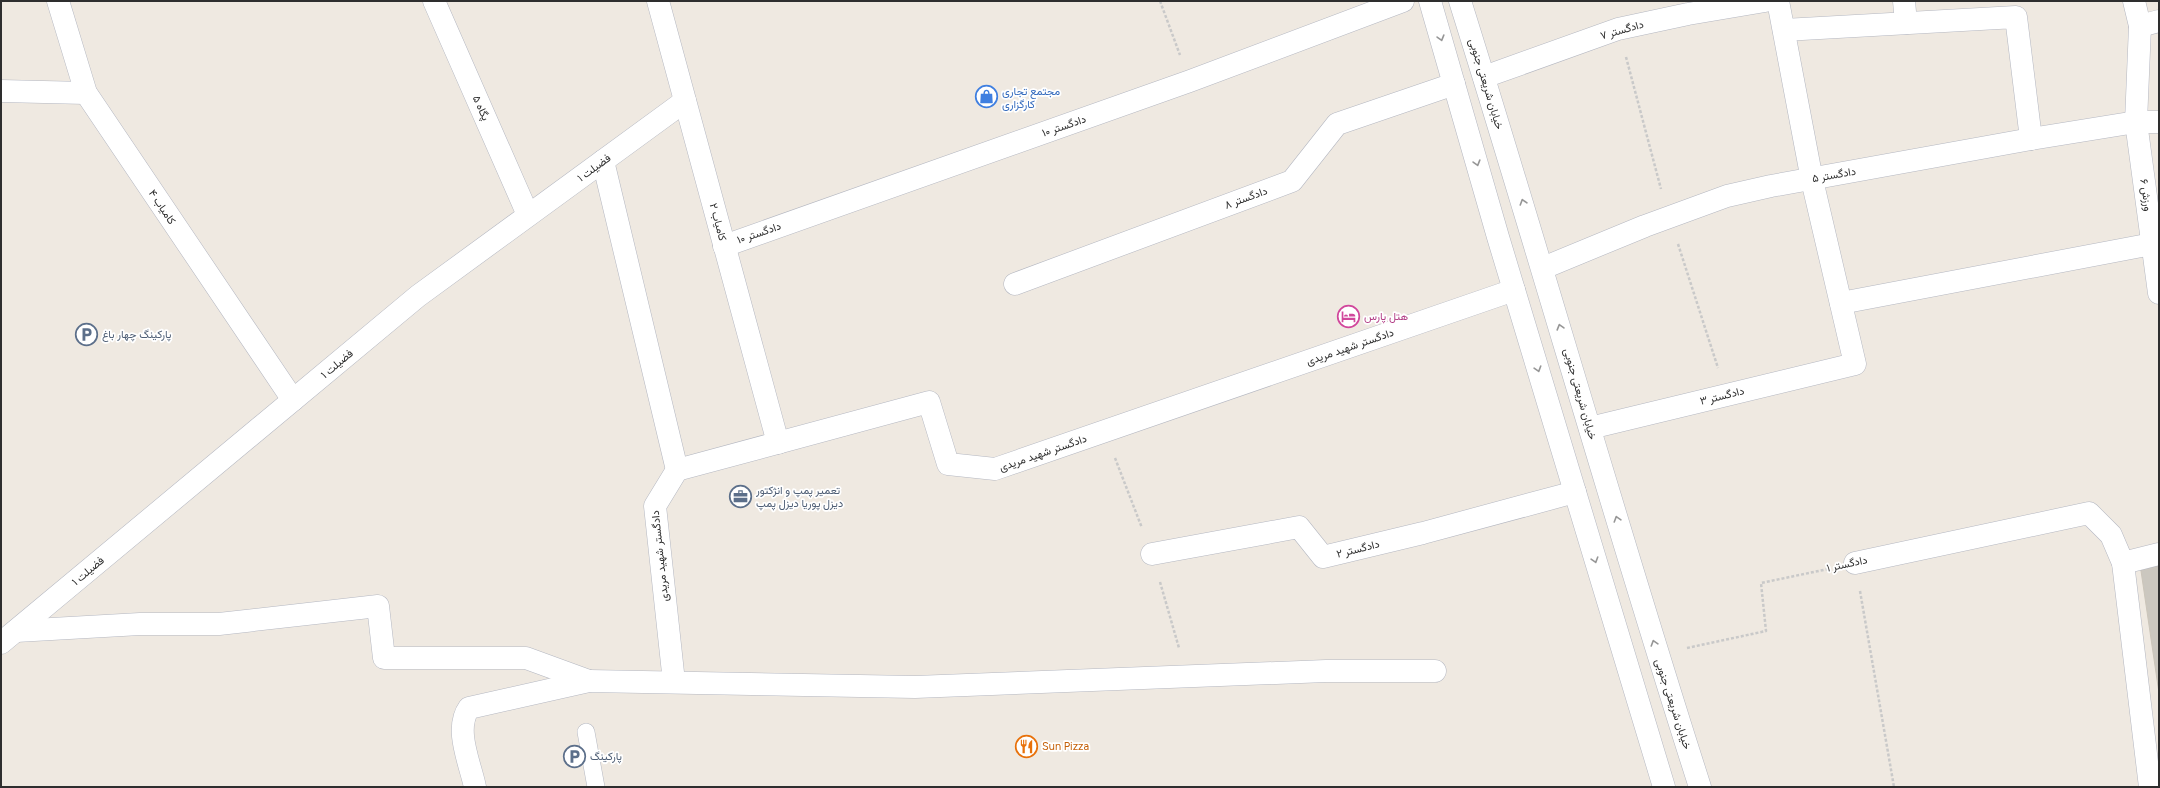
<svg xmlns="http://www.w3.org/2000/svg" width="2160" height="788" viewBox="0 0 2160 788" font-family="Figtree,Vazirmatn,sans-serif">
  <rect width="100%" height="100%" fill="#efe9e1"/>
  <polygon fill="#cbc7bf" stroke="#cbc5ba" points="2159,561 2159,693 2140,564"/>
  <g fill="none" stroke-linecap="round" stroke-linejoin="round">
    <defs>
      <polyline id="lane" points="586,732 596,787"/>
      <g id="street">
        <polyline points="58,1 86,93 293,400"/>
        <polyline points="434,1 528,215"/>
        <polyline points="658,1 778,443"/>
        <polyline points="1904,1 1906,23"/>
        <polyline points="2134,1 2140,26 2159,21"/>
        <polyline points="2140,26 2136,122 2159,293"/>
        <polyline points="1784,30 2016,17 2031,139"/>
        <polyline points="1484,77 1618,29 1688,14 1765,1"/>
        <polyline points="1,91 86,93"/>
        <polyline points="603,161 677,470"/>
        <polyline points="724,246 1190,81 1403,1"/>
        <polyline points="1543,268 1645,226 1727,196 1771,186 2031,139 2136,122 2159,122"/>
        <polyline points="1015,284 1292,181 1337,124 1454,84"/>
        <polyline points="1841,303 2152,244"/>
        <polyline points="1590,428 1855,364 1812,180 1778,1"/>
        <polyline points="1152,554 1299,527 1323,557 1423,533 1575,492"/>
        <polyline points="1855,563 2089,513 2111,535 2123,563 2150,787"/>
        <polyline points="2123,563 2159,554"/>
        <polyline points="16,631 140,624 219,624 378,606 384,658 526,658 589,681"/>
        <polyline points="674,682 655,506 677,470 929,402 948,464 995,469 1514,290"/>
        <path d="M 475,787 C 470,763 454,729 469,708 L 589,681 L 915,687 L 1326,671 L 1435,671"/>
      </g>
      <g id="secondary">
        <polyline points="1430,1 1498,237 1664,787"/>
        <path d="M 1460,1 C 1542,262 1616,526 1700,787"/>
        <polyline points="1,643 418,296 685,101"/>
      </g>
    </defs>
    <use href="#lane" stroke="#b4b7c1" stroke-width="18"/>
    <use href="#street" stroke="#b4b7c1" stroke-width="23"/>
    <use href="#secondary" stroke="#b4b7c1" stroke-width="23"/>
    <g stroke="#c9c9c9" stroke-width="2.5" stroke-dasharray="3 2" stroke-linecap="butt">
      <polyline points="1160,1 1180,55"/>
      <polyline points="1626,57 1661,189"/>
      <polyline points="1678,244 1718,368"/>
      <polyline points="1115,458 1142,528"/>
      <polyline points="1160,582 1179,648"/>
      <polyline points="1860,591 1894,787"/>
      <polyline points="1687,648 1766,631 1761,583 1828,569"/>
    </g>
    <use href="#lane" stroke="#fff" stroke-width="17"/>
    <use href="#street" stroke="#fff" stroke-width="22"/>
    <use href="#secondary" stroke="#fff" stroke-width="22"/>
  </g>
  <defs><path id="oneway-chevron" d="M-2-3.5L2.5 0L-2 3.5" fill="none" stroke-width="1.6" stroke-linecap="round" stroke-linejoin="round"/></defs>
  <g stroke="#969696">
    <use href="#oneway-chevron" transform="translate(1441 38) rotate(74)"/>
    <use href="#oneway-chevron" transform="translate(1477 163) rotate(74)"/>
    <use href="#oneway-chevron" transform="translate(1523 202) rotate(-107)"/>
    <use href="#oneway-chevron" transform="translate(1560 327) rotate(-106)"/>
    <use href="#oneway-chevron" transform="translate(1538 369) rotate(73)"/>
    <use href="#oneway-chevron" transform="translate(1617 519) rotate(-107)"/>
    <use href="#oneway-chevron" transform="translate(1595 560) rotate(73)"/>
    <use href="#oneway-chevron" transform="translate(1654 643) rotate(-107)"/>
  </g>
  <defs>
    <symbol id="shop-ring" viewBox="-11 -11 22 22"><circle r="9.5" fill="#fff" stroke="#3f7fe0" stroke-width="1.5"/><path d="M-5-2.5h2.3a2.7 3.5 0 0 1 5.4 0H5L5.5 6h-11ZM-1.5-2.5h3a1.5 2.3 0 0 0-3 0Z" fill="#3f7fe0"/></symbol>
    <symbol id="hotel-ring" viewBox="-11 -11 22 22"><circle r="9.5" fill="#fff" stroke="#d1479c" stroke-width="1.5"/><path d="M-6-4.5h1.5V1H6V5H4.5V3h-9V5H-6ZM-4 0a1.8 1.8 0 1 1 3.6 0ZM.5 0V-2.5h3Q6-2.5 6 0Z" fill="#d1479c"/></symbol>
    <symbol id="parking-ring" viewBox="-11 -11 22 22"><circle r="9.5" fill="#fff" stroke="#5c6f8a" stroke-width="1.5"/><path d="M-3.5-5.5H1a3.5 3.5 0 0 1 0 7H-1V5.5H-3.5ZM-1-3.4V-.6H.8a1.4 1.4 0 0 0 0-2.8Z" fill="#5c6f8a"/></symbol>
    <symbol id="office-ring" viewBox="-11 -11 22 22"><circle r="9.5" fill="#fff" stroke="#5c6f8a" stroke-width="1.5"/><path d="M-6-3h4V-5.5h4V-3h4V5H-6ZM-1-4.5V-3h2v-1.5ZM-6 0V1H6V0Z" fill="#5c6f8a"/></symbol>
    <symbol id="restaurant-ring" viewBox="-11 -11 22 22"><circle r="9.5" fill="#fff" stroke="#e8710a" stroke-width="1.5"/><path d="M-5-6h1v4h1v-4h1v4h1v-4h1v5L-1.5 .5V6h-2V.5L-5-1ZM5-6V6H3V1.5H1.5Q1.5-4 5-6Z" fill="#e8710a"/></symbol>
  </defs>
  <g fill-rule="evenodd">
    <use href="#shop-ring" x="974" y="84" width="25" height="25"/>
    <use href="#hotel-ring" x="1336" y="304" width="25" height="25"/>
    <use href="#parking-ring" x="74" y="322" width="25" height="25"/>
    <use href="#office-ring" x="728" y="484" width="25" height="25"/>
    <use href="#restaurant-ring" x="1014" y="734" width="25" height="25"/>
    <use href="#parking-ring" x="562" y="744" width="25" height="25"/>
  </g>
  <g text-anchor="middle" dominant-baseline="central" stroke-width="3.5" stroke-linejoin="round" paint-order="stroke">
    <g font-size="11" fill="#2e2e2e" stroke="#fff">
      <text transform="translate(1622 30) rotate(-16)">دادگستر ۷</text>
      <text transform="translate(1486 84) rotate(73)">خیابان شریعتی جنوبی</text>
      <text transform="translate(481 108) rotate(66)">پگاه ۵</text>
      <text transform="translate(1064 126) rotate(-19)">دادگستر ۱۰</text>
      <text transform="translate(594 168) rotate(-36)">فضیلت ۱</text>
      <text transform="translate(1834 175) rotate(-10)">دادگستر ۵</text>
      <text transform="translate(2146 195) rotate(82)">ورزش ۶</text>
      <text transform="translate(1246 198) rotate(-20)">دادگستر ۸</text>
      <text transform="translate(162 207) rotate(56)">کامیاب ۴</text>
      <text transform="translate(718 222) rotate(75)">کامیاب ۲</text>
      <text transform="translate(759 233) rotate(-19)">دادگستر ۱۰</text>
      <text transform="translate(1350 347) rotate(-19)">دادگستر شهید مریدی</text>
      <text transform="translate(337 364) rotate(-40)">فضیلت ۱</text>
      <text transform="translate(1580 394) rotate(74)">خیابان شریعتی جنوبی</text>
      <text transform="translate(1722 396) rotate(-14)">دادگستر ۳</text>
      <text transform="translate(1043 453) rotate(-19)">دادگستر شهید مریدی</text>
      <text transform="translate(1358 549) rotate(-14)">دادگستر ۲</text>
      <text transform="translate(660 556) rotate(-96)">دادگستر شهید مریدی</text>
      <text transform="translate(1847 564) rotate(-12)">دادگستر ۱</text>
      <text transform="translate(88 571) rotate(-40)">فضیلت ۱</text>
      <text transform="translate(1673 704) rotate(72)">خیابان شریعتی جنوبی</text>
    </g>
    <g font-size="11" fill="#366cbe" stroke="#fff" text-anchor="start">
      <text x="1002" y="91">مجتمع تجاری<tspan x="1002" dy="13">کارگزاری</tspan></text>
    </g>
    <g font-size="11" fill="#b23c85" stroke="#fff" text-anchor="start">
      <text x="1364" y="316">هتل پارس</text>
    </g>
    <g font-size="11" fill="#4e5e75" stroke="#fff" text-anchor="start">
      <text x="102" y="334">پارکینگ چهار باغ</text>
      <text x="756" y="490">تعمیر پمپ و انژکتور<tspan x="756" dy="13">دیزل پوریا دیزل پمپ</tspan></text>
      <text x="590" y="756">پارکینگ</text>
    </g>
    <g font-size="11" fill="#c56008" stroke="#fff" text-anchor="start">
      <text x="1042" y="746">Sun Pizza</text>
    </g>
  </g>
  <rect width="2160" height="788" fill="none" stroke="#2e2e2e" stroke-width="4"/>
</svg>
